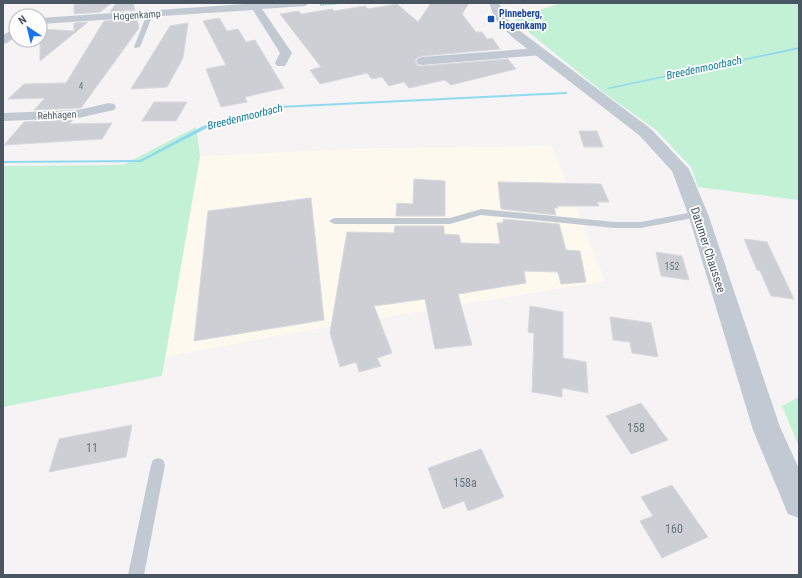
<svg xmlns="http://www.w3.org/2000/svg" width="802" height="578" viewBox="0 0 802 578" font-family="'Roboto Condensed',sans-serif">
  <rect width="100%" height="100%" fill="#f5f3f3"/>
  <polygon fill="#fdf9ef" points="552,146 605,281 321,328 165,357 200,156 375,148"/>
  <g fill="#c3f1d5">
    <polygon points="561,3 799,3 799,200 698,187 691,167 656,130 603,92 521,26 514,18"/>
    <polygon points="196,127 200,156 162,376 3,407 3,166 123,165"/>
    <polygon points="799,397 799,447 782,406"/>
  </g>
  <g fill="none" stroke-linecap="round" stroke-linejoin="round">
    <g fill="#90daee" fill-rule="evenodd">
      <polygon points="799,47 799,49 609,89 607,88"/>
      <polygon points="566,92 567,92 567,94 279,108 207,128 141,162 3,163 3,161 140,160 203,126 279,106"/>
    </g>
  </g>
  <g fill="#cdcfd5" stroke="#d7d9de">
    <polygon points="85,3 112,3 100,12 74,14 74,5"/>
    <polygon points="116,3 133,3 135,10 110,12"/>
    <polygon points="431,3 469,3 462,14 476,32 482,32 487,39 492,38 500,49 422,56 418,57 415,60 417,65 422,66 508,59 516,69 451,85 445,80 409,88 404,82 389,86 382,77 372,79 367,73 320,84 310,70 321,67 280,14 299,11 301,14 332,9 334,11 365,6 368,9 397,4 418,22"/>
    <polygon points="219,18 227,31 238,29 246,42 255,40 284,88 245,97 247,102 221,107 206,69 226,65 203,21"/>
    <polygon points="137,19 139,28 81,108 34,110 45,98 8,99 24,84 66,83 104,21"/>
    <polygon points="88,22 77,31 40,61 40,29 74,31 74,23"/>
    <polygon points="188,23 183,58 167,87 131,89 170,26"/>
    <polygon points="154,102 187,102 176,121 142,121"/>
    <polygon points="73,120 69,124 112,123 102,139 4,145 24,122"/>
    <polygon points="579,131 597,131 603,147 584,147"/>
    <polygon points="414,179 445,181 445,216 396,216 397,203 413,204"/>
    <polygon points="498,182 601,184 609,202 597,202 599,206 557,206 558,208 554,208 556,215 501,209"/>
    <polygon points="311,198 324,320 194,341 208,211"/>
    <polygon points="503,219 559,224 566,250 580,251 586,282 561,284 558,272 524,271 526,283 458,294 472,345 435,349 425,299 374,306 392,353 377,358 381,366 359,372 356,362 340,367 330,333 347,232 394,233 395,226 444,226 444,234 459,235 461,243 500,244 497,223 503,223"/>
    <polygon points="744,239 767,242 794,299 771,296 760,271 757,270"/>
    <polygon points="656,252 682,256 689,280 661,276"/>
    <polygon points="530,306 563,312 563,358 586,362 588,393 562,388 562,397 532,392 534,333 528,332"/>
    <polygon points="610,317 651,323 658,357 632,353 630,342 613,340"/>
    <polygon points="641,403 668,440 631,454 606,416"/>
    <polygon points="132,425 126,457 49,472 59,439"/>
    <polygon points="481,449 504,497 468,511 464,501 443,509 428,468"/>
    <polygon points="672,485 708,537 662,558 640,521 653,516 641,497"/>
  </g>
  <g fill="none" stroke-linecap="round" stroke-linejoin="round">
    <polyline stroke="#7ad0a6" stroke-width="1.5" stroke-dasharray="1.5 1" stroke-linecap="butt" points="320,5 344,3"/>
    <g fill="#c1cad2" fill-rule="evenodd">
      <polygon points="150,12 153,14 140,47 135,48 134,47 147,14"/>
      <polygon points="481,209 615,222 641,222 698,211 703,214 698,217 641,228 615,228 481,215 450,224 334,224 329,221 334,218 450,218"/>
      <polygon points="158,458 163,460 165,465 144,575 128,575 151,465 153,460"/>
    </g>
    <g fill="#c1cad2" fill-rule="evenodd">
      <polygon points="260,3 310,3 305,6 262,9 292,53 285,66 277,66 275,63 280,53 253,10 40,24 40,18"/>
      <polygon points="16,28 16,36 7,43 3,44 3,35"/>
      <polygon points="538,48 542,49 544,52 542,55 422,65 418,64 416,61 418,58 422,57"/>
      <polygon points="109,103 114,104 116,107 114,110 78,118 3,121 3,113 78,110"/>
    </g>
    <polygon fill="#c1cad2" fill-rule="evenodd" points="489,3 499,3 506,18 520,31 651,129 689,169 708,214 780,427 799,469 799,518 788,514 753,430 688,214 672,171 639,135 512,37 495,19"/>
  </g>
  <rect fill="#1a4fb4" stroke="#fff" stroke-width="1.5" x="487" y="15" width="8" height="8" rx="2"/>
  <g text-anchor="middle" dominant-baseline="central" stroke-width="3.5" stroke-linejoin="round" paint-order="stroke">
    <g font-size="9" fill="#6b747e">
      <text x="81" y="86">4</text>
    </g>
    <g font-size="10" font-weight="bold" fill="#164399" stroke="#fff" text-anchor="start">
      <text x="499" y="13">Pinneberg,<tspan x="499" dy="12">Hogenkamp</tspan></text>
    </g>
    <g font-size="10" fill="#4a5661" stroke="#fff">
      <text transform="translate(137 15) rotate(-4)">Hogenkamp</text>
      <text transform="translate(57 115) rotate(-3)">Rehhagen</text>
    </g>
    <g font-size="10" fill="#6b747e">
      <text x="672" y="266">152</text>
    </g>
    <g font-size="11" font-style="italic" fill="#0c7c9b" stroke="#fff">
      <text transform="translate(704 68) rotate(-12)">Breedenmoorbach</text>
      <text transform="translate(245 117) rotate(-14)">Breedenmoorbach</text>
    </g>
    <g font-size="12" fill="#4a5661" stroke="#fff">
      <text transform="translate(708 250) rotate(72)">Datumer Chaussee</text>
    </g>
    <g font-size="12" fill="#6b747e">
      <text x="636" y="428">158</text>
      <text x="92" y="448">11</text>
      <text x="465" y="483">158a</text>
      <text x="674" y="529">160</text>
    </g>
  </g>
  <rect width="802" height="578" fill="none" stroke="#4a5661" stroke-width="8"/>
  <g transform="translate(28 28) rotate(325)"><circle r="19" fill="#ffffff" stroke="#b7bbc0"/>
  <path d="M0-3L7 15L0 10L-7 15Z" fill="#1a73e8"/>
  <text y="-6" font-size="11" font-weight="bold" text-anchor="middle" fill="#4a5661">N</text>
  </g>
</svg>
